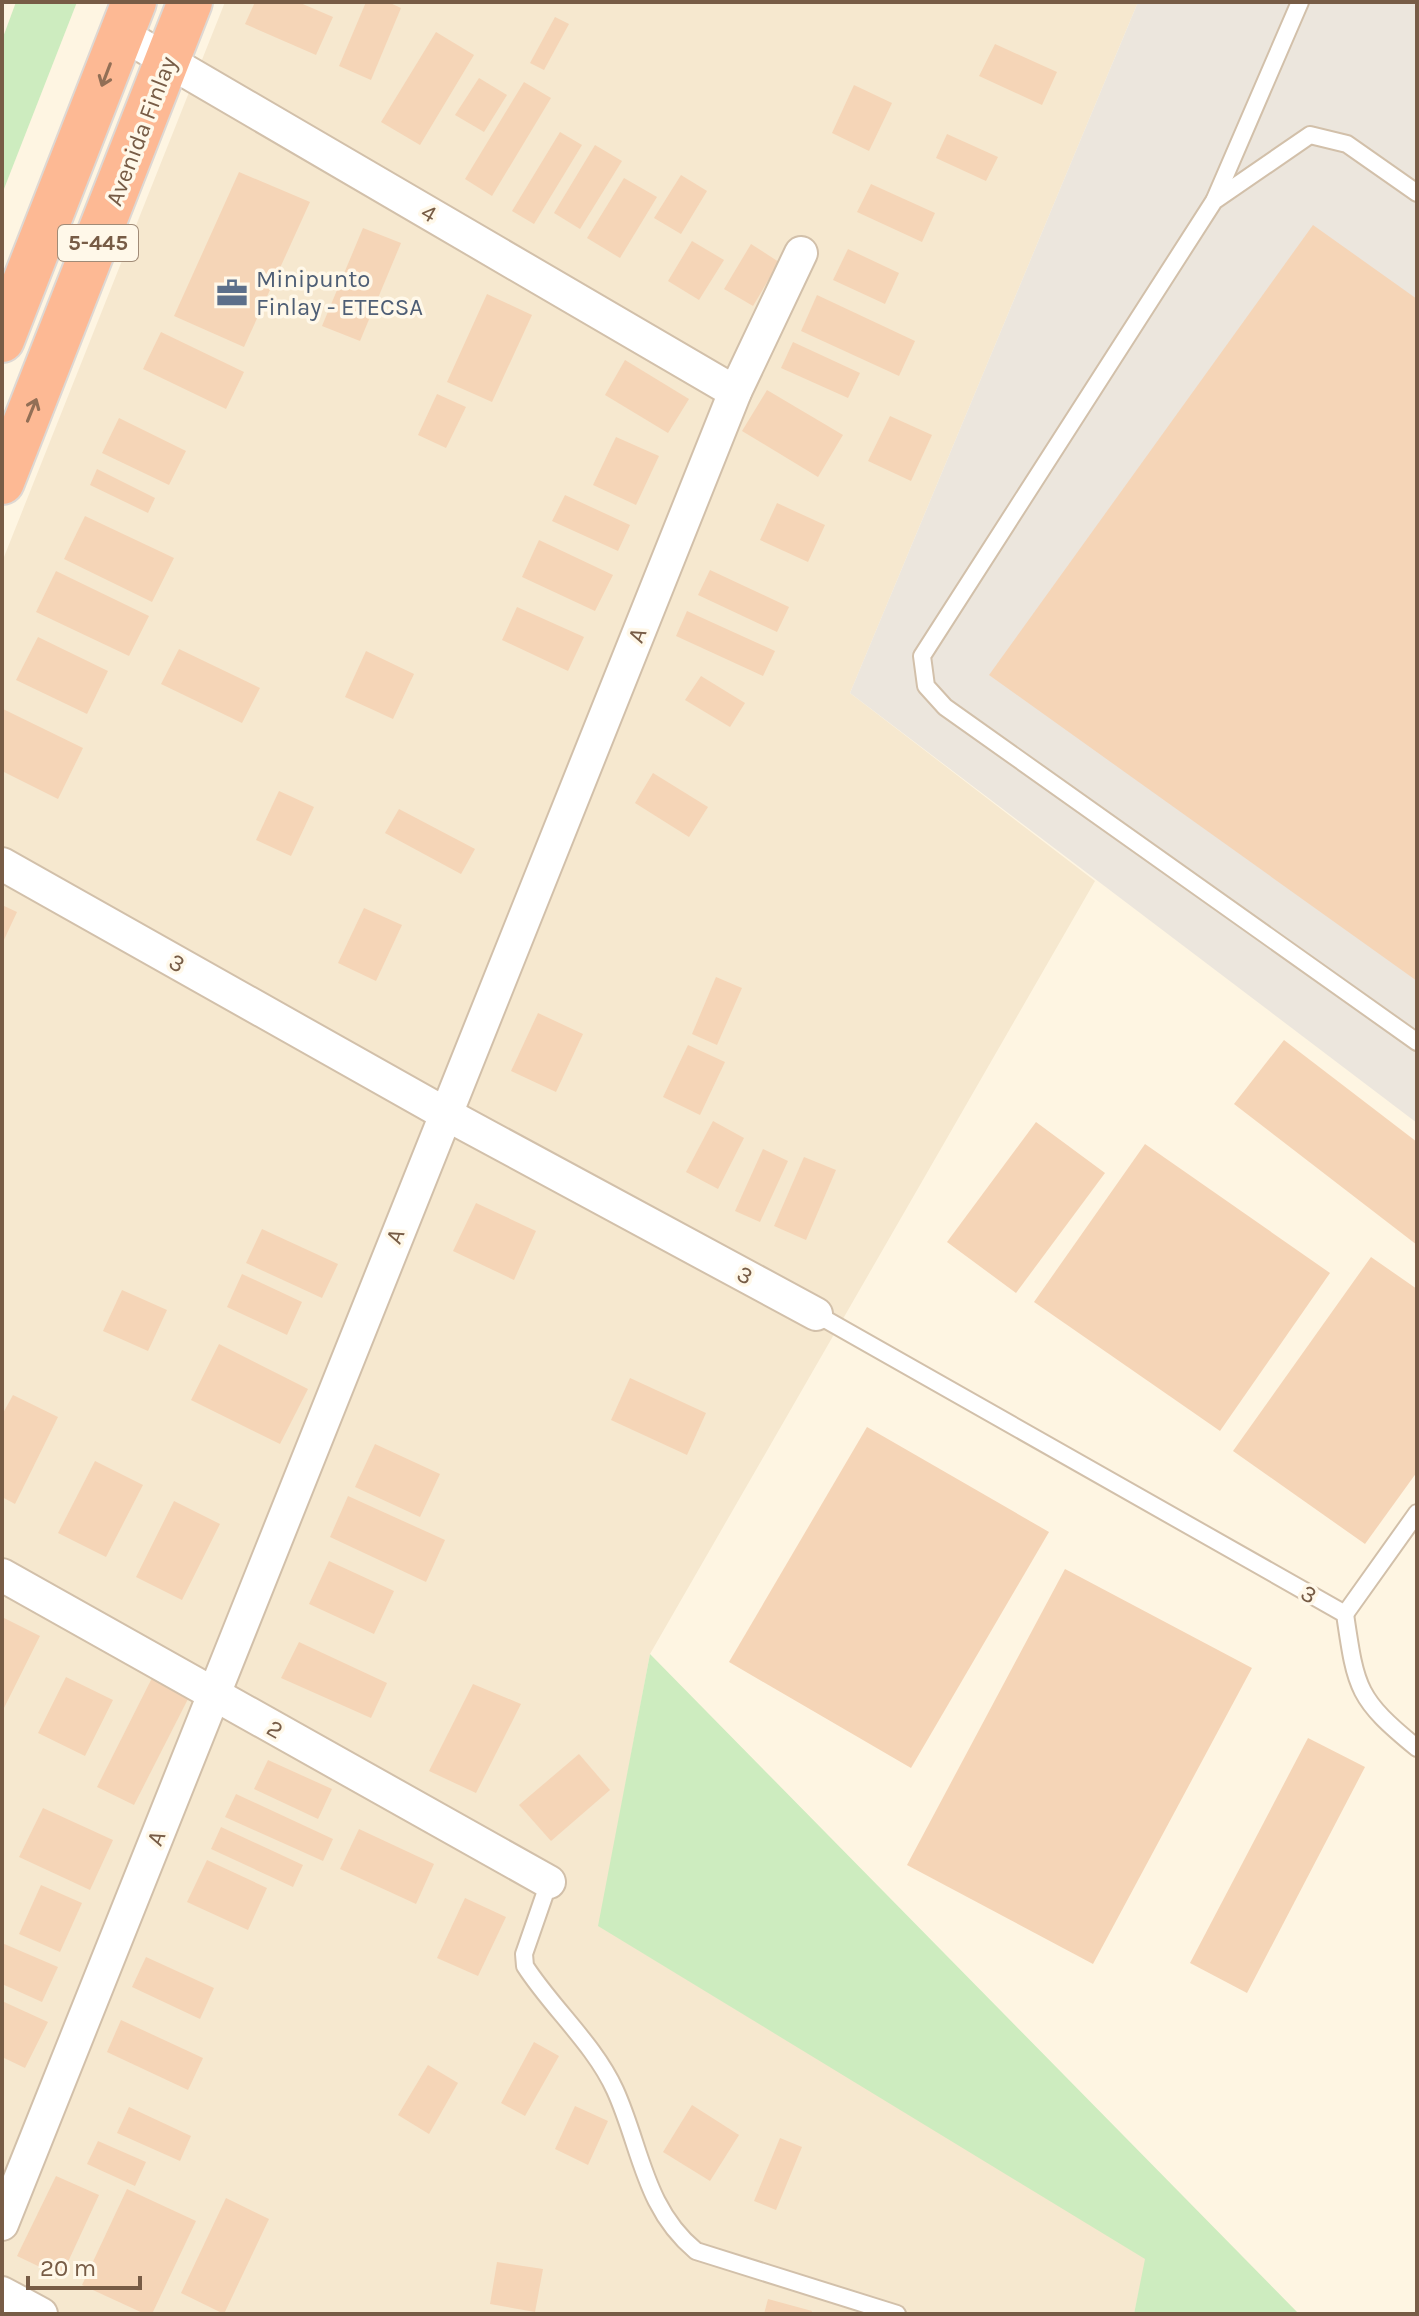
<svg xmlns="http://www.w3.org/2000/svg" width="1419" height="2316" viewBox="0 0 1419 2316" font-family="Karla,sans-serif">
  <rect width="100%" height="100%" fill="#fef5e2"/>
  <polygon fill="#f6e8cf" points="225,2 1138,2 850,693 1095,881 650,1654 599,1926 1146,2259 1134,2314 2,2314 2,562"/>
  <polygon fill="#ece6dd" points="1138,2 1417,2 1417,1123 850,693"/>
  <g fill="#cdecbf">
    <polygon points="16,2 77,2 2,194 2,40"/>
    <polygon points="650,1654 1299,2314 1134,2314 1145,2259 598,1926"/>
  </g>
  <g fill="#f5d5b7">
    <polygon points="255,2 298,2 333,17 316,55 245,24"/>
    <polygon points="366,2 388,2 401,8 371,80 339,66"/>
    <polygon points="555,17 569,24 544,70 530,63"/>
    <polygon points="436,32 474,55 420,145 381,122"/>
    <polygon points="995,44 1057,72 1042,105 979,76"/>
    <polygon points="479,78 507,95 484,132 455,115"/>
    <polygon points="524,82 551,98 492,196 465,179"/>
    <polygon points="854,85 892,103 869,151 832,133"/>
    <polygon points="560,132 582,145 534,224 512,211"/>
    <polygon points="947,134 998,157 986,181 936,158"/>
    <polygon points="595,145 622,161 580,229 554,213"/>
    <polygon points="239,172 310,202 244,347 174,316"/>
    <polygon points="681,175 707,191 681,234 654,218"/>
    <polygon points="624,178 657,197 620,258 587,238"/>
    <polygon points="871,184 935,213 922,242 857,212"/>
    <polygon points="1313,225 1417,299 1417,981 989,675"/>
    <polygon points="363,228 401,243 360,341 322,326"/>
    <polygon points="692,241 724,260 699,300 668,281"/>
    <polygon points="751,244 779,262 753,306 724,289"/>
    <polygon points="848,249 899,273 885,304 833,280"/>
    <polygon points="487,294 532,315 492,402 447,382"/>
    <polygon points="817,295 915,341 899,376 801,331"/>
    <polygon points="161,332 244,372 226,409 143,369"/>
    <polygon points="793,342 860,373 848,398 781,368"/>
    <polygon points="625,360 689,399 668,433 605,395"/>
    <polygon points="767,390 843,435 818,477 742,431"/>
    <polygon points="437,394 466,407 446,448 418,435"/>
    <polygon points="890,416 932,435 911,481 868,461"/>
    <polygon points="119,418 186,451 169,485 102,453"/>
    <polygon points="616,437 659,456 636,505 593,485"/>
    <polygon points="97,469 155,498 148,513 90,485"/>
    <polygon points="565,495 630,525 618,551 552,521"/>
    <polygon points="777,503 825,525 808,562 760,540"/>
    <polygon points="85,516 174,558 152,602 64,559"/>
    <polygon points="539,540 613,575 595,611 522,577"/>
    <polygon points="710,570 789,607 777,632 698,595"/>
    <polygon points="56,571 149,616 129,656 36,612"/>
    <polygon points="517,607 584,637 568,671 502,640"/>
    <polygon points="687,611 775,651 763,676 676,636"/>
    <polygon points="38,637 108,671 87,714 16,680"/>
    <polygon points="179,649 260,688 242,723 161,684"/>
    <polygon points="366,651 414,674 393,719 345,697"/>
    <polygon points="701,676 745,703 730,727 685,700"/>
    <polygon points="3,709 83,748 58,799 2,771"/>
    <polygon points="653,773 708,807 689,837 635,803"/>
    <polygon points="279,791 314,807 291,856 256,840"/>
    <polygon points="399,809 475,849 461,874 385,833"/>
    <polygon points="2,905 17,912 2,944"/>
    <polygon points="364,908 402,925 376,981 338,963"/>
    <polygon points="716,977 742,988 717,1045 692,1034"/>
    <polygon points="538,1013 583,1034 556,1092 511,1071"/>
    <polygon points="1284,1040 1417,1142 1417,1245 1234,1104"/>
    <polygon points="688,1045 725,1062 700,1115 663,1097"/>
    <polygon points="713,1121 744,1138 718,1189 686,1172"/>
    <polygon points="1036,1122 1105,1173 1016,1293 947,1242"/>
    <polygon points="1145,1144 1330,1273 1220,1431 1034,1302"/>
    <polygon points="763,1149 788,1161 760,1222 735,1211"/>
    <polygon points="804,1157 836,1170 806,1240 774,1226"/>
    <polygon points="476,1203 536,1231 514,1280 453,1251"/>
    <polygon points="262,1229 338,1264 322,1298 246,1263"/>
    <polygon points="1371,1257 1417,1289 1417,1472 1365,1544 1233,1451"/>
    <polygon points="242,1274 302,1302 287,1335 227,1307"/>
    <polygon points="122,1290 167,1310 148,1351 103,1331"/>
    <polygon points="219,1344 308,1389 280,1444 191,1400"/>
    <polygon points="630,1378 706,1413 687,1455 611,1420"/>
    <polygon points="13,1395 58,1417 15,1504 2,1497 2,1415"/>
    <polygon points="867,1427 1049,1532 911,1768 729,1662"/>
    <polygon points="375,1444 440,1474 420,1517 355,1487"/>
    <polygon points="95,1461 143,1485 106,1557 58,1533"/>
    <polygon points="348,1496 445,1540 426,1582 330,1537"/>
    <polygon points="174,1501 220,1524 182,1600 136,1577"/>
    <polygon points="329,1561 394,1591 374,1634 309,1604"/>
    <polygon points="1065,1569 1252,1668 1093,1964 907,1865"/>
    <polygon points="2,1617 40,1636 2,1712"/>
    <polygon points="299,1642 387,1683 371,1718 281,1678"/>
    <polygon points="66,1677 113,1700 85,1756 38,1733"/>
    <polygon points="152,1678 189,1697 134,1805 97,1787"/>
    <polygon points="473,1684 521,1704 476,1793 429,1771"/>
    <polygon points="1308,1738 1365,1767 1247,1993 1190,1963"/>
    <polygon points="579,1754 610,1790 551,1841 519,1805"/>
    <polygon points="268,1760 332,1789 318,1819 254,1789"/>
    <polygon points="236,1794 333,1839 323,1861 225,1817"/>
    <polygon points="43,1808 113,1840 90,1890 19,1857"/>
    <polygon points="221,1827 303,1865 293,1887 211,1849"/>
    <polygon points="359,1829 434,1864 416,1904 340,1869"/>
    <polygon points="207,1860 267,1888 248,1930 187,1902"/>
    <polygon points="41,1885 82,1903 60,1952 19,1934"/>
    <polygon points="465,1898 506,1917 478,1976 437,1958"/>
    <polygon points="2,1943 58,1967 42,2002 2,1984"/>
    <polygon points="146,1957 214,1988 200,2019 132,1987"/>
    <polygon points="2,2001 48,2022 25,2068 2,2057"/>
    <polygon points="121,2020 203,2058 188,2090 107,2052"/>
    <polygon points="534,2042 559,2056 525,2116 501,2103"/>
    <polygon points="428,2065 458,2083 429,2134 398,2115"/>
    <polygon points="692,2105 739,2135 710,2181 663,2152"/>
    <polygon points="575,2106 608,2121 588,2165 555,2149"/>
    <polygon points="129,2107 191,2136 180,2161 117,2133"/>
    <polygon points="780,2138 802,2147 776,2210 754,2201"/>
    <polygon points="98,2141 146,2162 135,2186 87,2164"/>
    <polygon points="56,2176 99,2195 61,2277 17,2256"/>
    <polygon points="127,2189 196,2221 152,2314 145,2314 82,2285"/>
    <polygon points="226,2198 269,2219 224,2314 181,2293"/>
    <polygon points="497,2262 543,2269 535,2312 490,2304"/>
    <polygon points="768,2299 812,2311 811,2314 764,2314"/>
  </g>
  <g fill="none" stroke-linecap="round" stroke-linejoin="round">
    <defs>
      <g id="lane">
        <polyline points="1417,193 1347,144 1310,135 1214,201 922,656 926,686 945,707 1417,1042"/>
        <polyline points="1215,199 1300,2"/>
        <path d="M 816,1314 L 1345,1614 C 1356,1689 1357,1699 1417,1748"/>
        <polyline points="1345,1614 1417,1513"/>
        <path d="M 549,1882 L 524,1954 L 525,1966 C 552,2008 594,2044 615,2090 C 641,2147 644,2208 696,2251 L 897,2314"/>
      </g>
      <g id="street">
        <polyline points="122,34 735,392"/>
        <polyline points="2,864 444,1113 816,1314"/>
        <polyline points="2,1575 549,1882"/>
        <polyline points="2,2224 735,392 801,253"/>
        <polyline points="2,2293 41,2314"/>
      </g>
      <g id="highway">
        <polyline points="2,340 134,2"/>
        <polyline points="2,482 190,2"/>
      </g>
    </defs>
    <use href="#lane" stroke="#d2c0aa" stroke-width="20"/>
    <use href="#street" stroke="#d2c0aa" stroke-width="36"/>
    <use href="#highway" stroke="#ded8d3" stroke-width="48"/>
    <use href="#lane" stroke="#fff" stroke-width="16"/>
    <use href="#street" stroke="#fff" stroke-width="32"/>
    <use href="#highway" stroke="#fdb994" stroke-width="44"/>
  </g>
  <defs><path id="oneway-shaft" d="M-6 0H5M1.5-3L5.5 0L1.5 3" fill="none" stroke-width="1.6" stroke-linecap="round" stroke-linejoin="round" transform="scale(2)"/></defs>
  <g stroke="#926f56">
    <use href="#oneway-shaft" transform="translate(106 75) rotate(111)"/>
    <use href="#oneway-shaft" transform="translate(32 410) rotate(-68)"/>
  </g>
  <defs>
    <symbol id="office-bare" viewBox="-9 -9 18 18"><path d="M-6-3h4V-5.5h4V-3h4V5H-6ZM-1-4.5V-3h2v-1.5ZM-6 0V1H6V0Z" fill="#5c6f8a" stroke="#fff8e9" stroke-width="2.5" paint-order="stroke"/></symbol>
  </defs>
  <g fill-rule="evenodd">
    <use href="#office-bare" x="210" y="271" width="44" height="44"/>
  </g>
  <g text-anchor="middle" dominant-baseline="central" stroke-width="7" stroke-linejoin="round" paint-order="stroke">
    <rect fill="#fff8e9" stroke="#a08b77" stroke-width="2" x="58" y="225" width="80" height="36" rx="6"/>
    <g font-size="22" font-weight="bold" fill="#775c46">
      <text x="98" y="243">5-445</text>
    </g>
    <g font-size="24" fill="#775c46" stroke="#fff8e9">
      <text transform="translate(141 131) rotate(-69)">Avenida Finlay</text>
      <text transform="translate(429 213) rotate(30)">4</text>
      <text transform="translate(637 635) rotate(-68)">A</text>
      <text transform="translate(177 963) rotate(29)">3</text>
      <text transform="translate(395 1236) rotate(-68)">A</text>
      <text transform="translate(745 1275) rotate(28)">3</text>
      <text transform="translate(1309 1594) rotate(30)">3</text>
      <text transform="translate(275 1729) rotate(29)">2</text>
      <text transform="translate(156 1838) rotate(-68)">A</text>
    </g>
    <g font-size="24" fill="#4e5e75" stroke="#fff8e9" text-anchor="start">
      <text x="256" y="279">Minipunto<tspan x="256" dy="28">Finlay - ETECSA</tspan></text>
    </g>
  </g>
  <rect width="1419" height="2316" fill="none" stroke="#775c46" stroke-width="8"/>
  <path d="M28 2276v12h112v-12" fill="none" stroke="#775c46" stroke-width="4"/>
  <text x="40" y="2276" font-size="24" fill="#775c46" stroke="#fff8e9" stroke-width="6" paint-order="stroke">20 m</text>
</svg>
